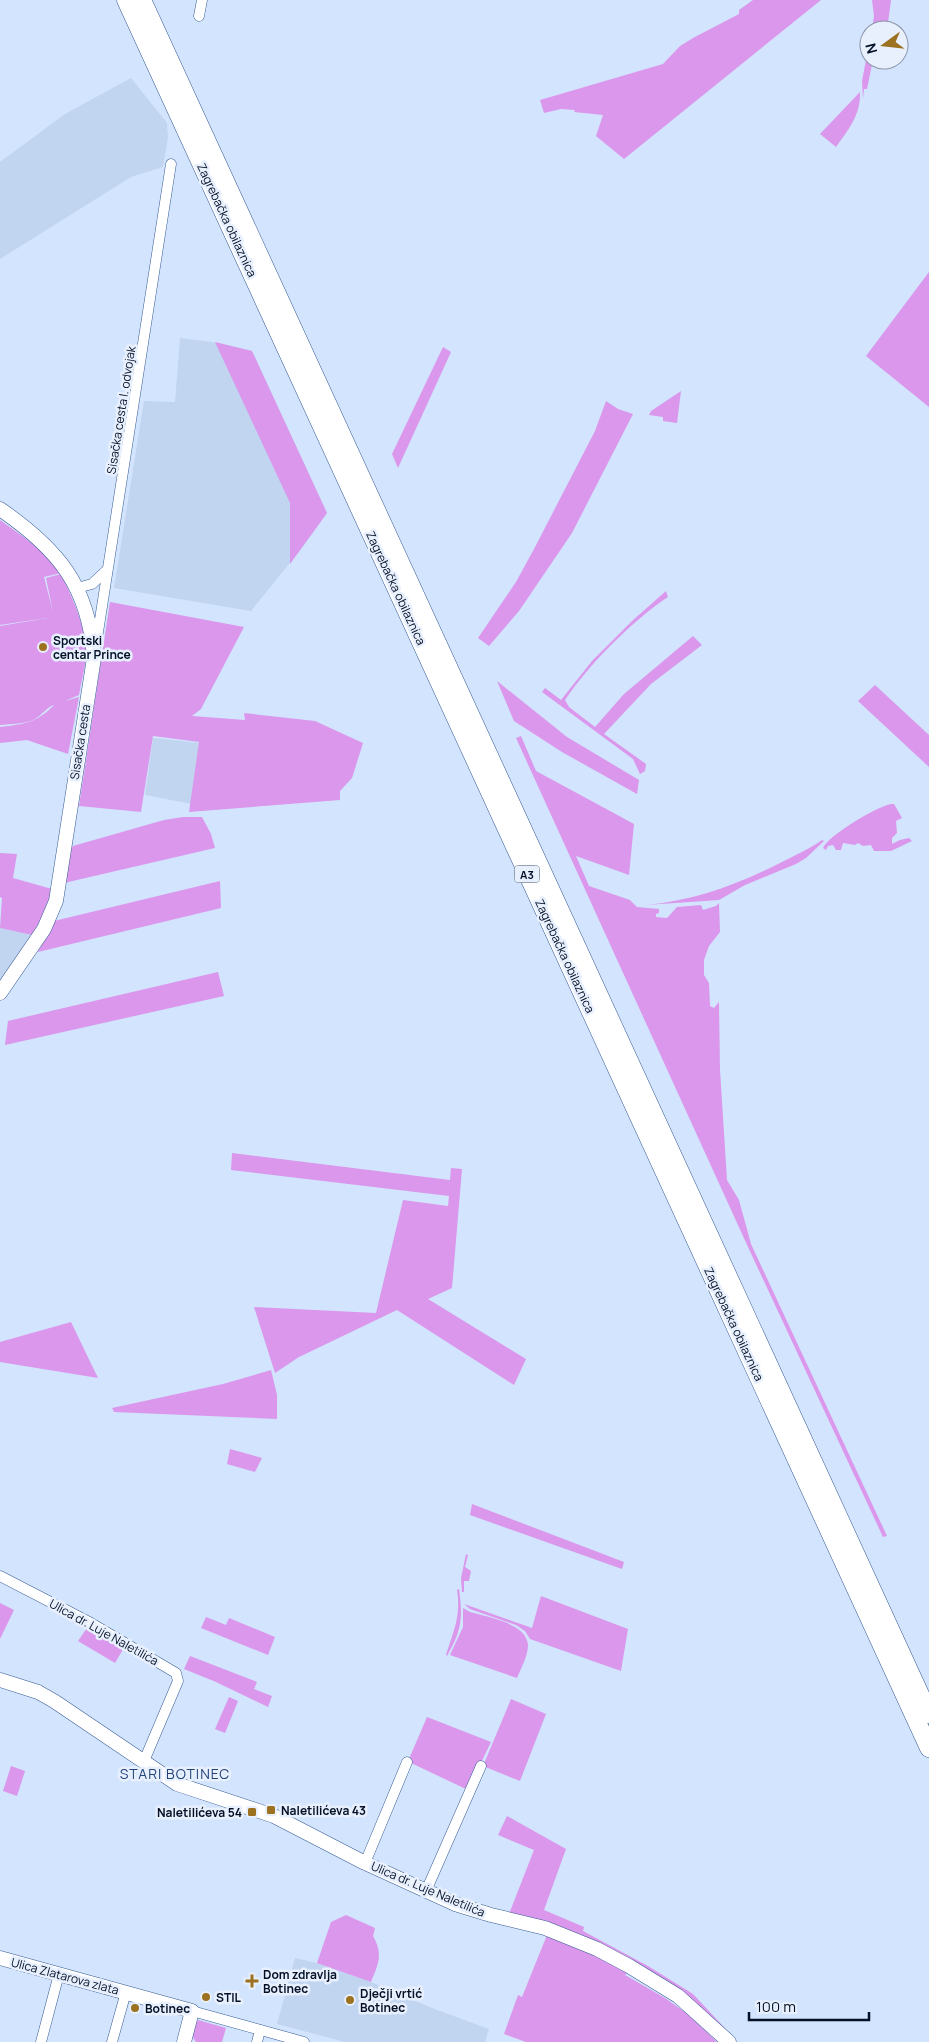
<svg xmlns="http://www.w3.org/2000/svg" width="929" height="2042" viewBox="0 0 929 2042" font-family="Manrope,sans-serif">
  <rect width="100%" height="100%" fill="#d3e4fe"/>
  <g fill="#c1d4f0">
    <polygon points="131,78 167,123 168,138 163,167 131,177 0,259 0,162 65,114"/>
    <polygon points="180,338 212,342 252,351 327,513 302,548 251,611 114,588 144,401 175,402"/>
    <polygon points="153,738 200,743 192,804 145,795"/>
    <polygon points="0,928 32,935 0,979"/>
    <polygon points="295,1958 317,1963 371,1982 432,2008 489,2029 485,2042 345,2042 277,2024"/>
  </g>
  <g fill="#da97ec">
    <polygon points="753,0 821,0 624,159 596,136 603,115 574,112 575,110 561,109 544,113 540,100 663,64 680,46 693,38 739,14 739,10"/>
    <polygon points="872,0 891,0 887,30 872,30 874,16"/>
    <polygon points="869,44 869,60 873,60 867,89 864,89 863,99 862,81"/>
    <path d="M 860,92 C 861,114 849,129 836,147 L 820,134 Z"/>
    <polygon points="929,272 929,407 866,356"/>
    <polygon points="215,342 252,351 327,513 290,564 290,503"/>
    <polygon points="443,347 451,352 398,468 392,454"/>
    <polygon points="681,391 677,423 663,421 663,417 649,415 651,411"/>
    <polygon points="606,401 618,409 633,414 572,533 519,611 489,646 478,638 516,582 534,549 595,431"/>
    <path d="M 0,520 C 23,536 44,551 61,573 L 44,577 L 53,612 L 46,578 L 61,574 C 73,599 87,629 86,656 C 85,669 81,682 79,695 L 65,701 L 79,697 L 68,754 L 27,740 L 0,743 L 0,727 C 24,724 37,723 54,705 C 47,707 42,715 35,719 C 25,724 12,724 0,725 L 0,626 L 54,617 L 0,625 Z"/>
    <path d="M 666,591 L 668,597 C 633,620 588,665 565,700 L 569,707 L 595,727 L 624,694 L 693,636 L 702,645 L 651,684 L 604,734 L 646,764 L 645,771 L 640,774 L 633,759 L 542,692 L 545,688 L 561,700 L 592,661 L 632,621 Z"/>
    <polygon points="110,602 244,627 201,709 192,716 245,720 244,713 315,721 363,743 352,778 340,791 340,800 189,812 199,742 153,736 141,812 79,806"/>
    <polygon points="497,681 567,737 639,780 637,794 562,752 514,721"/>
    <polygon points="875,685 929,735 929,767 858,701"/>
    <polygon points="521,736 536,771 634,824 629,875 576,856 589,886 630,900 637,907 659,909 659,913 656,914 656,917 667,918 677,907 701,905 703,910 716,906 719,903 720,932 709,946 704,960 704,975 709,983 710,1006 714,1008 719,1002 720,1070 727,1180 739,1200 751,1244 887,1536 883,1537 748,1247 516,738"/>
    <path d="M 891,804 L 894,804 L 902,818 L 896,821 L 897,833 L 892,838 L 892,844 L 900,840 L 909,838 L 912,841 L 891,851 L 874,851 L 871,845 L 863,846 L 858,843 L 855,845 L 843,843 L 841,850 L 836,850 L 833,845 L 828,846 L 826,850 L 823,848 C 829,835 876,807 891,804 Z"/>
    <polygon points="183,817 202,817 211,834 215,848 64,883 69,852 73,846 164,820"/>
    <path d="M 822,840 L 824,841 L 806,858 L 796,864 L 745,885 L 719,900 L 646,905 C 694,901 739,884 782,862 C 795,855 810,849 822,840 Z"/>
    <polygon points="0,853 17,854 13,878 52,889 48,906 32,935 0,928 2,898 0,897"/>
    <polygon points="220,881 221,908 38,952 54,921"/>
    <polygon points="218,972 224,996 5,1045 8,1021"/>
    <polygon points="232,1153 450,1180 451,1168 462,1169 452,1288 428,1299 526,1359 514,1385 397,1310 299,1357 275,1373 254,1307 376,1313 403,1200 448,1206 449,1196 231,1170"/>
    <polygon points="71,1322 98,1378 0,1362 0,1342"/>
    <polygon points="271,1370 277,1395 277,1419 114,1412 112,1408 223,1384"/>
    <polygon points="230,1449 262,1458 255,1472 227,1464"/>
    <polygon points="472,1504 624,1562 622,1569 470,1515"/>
    <polygon points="466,1554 468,1555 465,1567 471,1571 469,1581 464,1581 464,1592 462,1592 461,1578"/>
    <path d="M 459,1589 C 463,1618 462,1630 447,1656 L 446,1655 C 454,1630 461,1616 457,1590 Z"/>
    <polygon points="541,1596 628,1629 621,1671 530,1639 525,1631 516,1625 470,1609 464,1604 532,1628"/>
    <polygon points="0,1603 14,1610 0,1639"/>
    <path d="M 463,1608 L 470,1612 C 487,1617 527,1623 528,1645 C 528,1656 521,1668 517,1678 L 450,1655 L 463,1627 Z"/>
    <polygon points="206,1617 226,1625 229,1618 275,1637 268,1655 201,1628"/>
    <polygon points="89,1625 125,1646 115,1663 78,1641"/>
    <polygon points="190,1656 257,1682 254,1689 272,1696 268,1707 216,1682 184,1669"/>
    <polygon points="229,1697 238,1701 225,1733 215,1729"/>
    <polygon points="511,1699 546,1714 520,1781 483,1766"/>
    <polygon points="427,1717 491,1742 468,1790 411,1763 409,1759"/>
    <polygon points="11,1766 25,1771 17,1796 3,1791"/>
    <polygon points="507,1816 566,1849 544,1910 584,1927 583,1931 648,1966 693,1994 736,2040 732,2040 693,2003 509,1914 534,1850 498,1835"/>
    <path d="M 346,1915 L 375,1928 L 373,1936 C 383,1954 379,1963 371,1982 L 317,1963 L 331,1922 Z"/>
    <polygon points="547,1935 565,1940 629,1971 625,1975 665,1998 689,2015 717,2042 526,2042 504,2034 518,1995 522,1997"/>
    <polygon points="198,2020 226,2028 222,2042 196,2042 192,2036 195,2024"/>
  </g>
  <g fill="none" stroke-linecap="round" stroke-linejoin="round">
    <defs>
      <g id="street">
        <polyline points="199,16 202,0"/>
        <polyline points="77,588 92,584 107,570"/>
        <polyline points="96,645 171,164"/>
        <polyline points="0,1576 91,1623 176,1673 178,1681 144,1761"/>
        <polyline points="365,1863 407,1762"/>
        <polyline points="426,1891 481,1766"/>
        <polyline points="192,2011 304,2042"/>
        <polyline points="41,2042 59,1974"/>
        <polyline points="112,2042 126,1992"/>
        <polyline points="257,2042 260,2030"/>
      </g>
      <g id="secondary">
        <path d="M 0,509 C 58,549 89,586 94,658 L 56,901 L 44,929 L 0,993"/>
        <polyline points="0,1680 38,1692 54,1701 177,1784 274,1816 365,1863 455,1904 491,1915 545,1928 597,1949 629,1966 678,1996 729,2042"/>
        <polyline points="0,1958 192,2011 184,2042"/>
      </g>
      <g id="highway">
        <polyline points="126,0 929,1748"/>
        <polyline points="142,0 929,1714"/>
      </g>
    </defs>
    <use href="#street" stroke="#365b94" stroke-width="11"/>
    <use href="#secondary" stroke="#365b94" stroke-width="15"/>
    <use href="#highway" stroke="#365b94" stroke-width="19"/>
    <use href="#street" stroke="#fff" stroke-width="10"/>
    <use href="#secondary" stroke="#fff" stroke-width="14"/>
    <use href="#highway" stroke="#fff" stroke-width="18"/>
  </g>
  <g fill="#9c7120" stroke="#e8f0fe" stroke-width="2">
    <circle cx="43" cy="647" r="5"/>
    <rect x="266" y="1805" width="10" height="10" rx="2.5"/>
    <rect x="247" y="1807" width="10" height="10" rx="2.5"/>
    <path d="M249.5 1973.5h5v5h5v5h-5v5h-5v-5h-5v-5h5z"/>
    <circle cx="206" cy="1997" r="5"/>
    <circle cx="350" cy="2000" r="5"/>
    <circle cx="135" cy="2008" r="5"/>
  </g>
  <g text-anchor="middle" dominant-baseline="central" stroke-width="5" stroke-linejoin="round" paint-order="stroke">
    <rect fill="#e8f0fe" stroke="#485367" stroke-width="1" x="514.5" y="865.5" width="25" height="17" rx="4"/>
    <g font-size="11" font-weight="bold" fill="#031026">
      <text x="527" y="874">A3</text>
    </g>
    <g font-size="12" fill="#031026" stroke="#e8f0fe">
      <text transform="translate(227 220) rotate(65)">Zagrebačka obilaznica</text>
      <text transform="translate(121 410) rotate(-81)">Sisačka cesta I. odvojak</text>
      <text transform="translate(396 588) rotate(65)">Zagrebačka obilaznica</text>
      <text transform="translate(80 742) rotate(-81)">Sisačka cesta</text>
      <text transform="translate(565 956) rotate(65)">Zagrebačka obilaznica</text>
      <text transform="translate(734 1324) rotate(65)">Zagrebačka obilaznica</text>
      <text transform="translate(104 1632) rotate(29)">Ulica dr. Luje Naletilića</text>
      <text transform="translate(428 1889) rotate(23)">Ulica dr. Luje Naletilića</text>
      <text transform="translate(65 1976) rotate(15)">Ulica Zlatarova zlata</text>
    </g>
    <g font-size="12" font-weight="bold" fill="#031026" stroke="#e8f0fe" text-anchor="start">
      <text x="53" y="640">Sportski<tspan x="53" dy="14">centar Prince</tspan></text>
      <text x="281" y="1810">Naletilićeva 43</text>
      <text x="242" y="1812" text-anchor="end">Naletilićeva 54</text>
      <text x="263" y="1974">Dom zdravlja<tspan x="263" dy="14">Botinec</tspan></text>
      <text x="360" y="1993">Dječji vrtić<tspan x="360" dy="14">Botinec</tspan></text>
      <text x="216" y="1997">STIL</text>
      <text x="145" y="2008">Botinec</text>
    </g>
    <g font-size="14" letter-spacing="1" fill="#21447b" stroke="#e8f0fe">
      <text x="175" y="1773">STARI BOTINEC</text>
    </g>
  </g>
  <g transform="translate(884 45) rotate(255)"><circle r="24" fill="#e8f0fe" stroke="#8c96a8"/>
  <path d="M0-4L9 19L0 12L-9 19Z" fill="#9c7120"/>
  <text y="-8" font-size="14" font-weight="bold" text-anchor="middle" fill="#031026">N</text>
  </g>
  <path d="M749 2012v8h120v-8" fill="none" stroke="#031026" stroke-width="2.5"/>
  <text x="756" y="2012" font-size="15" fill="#031026" stroke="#e8f0fe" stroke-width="4" paint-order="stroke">100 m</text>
</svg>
